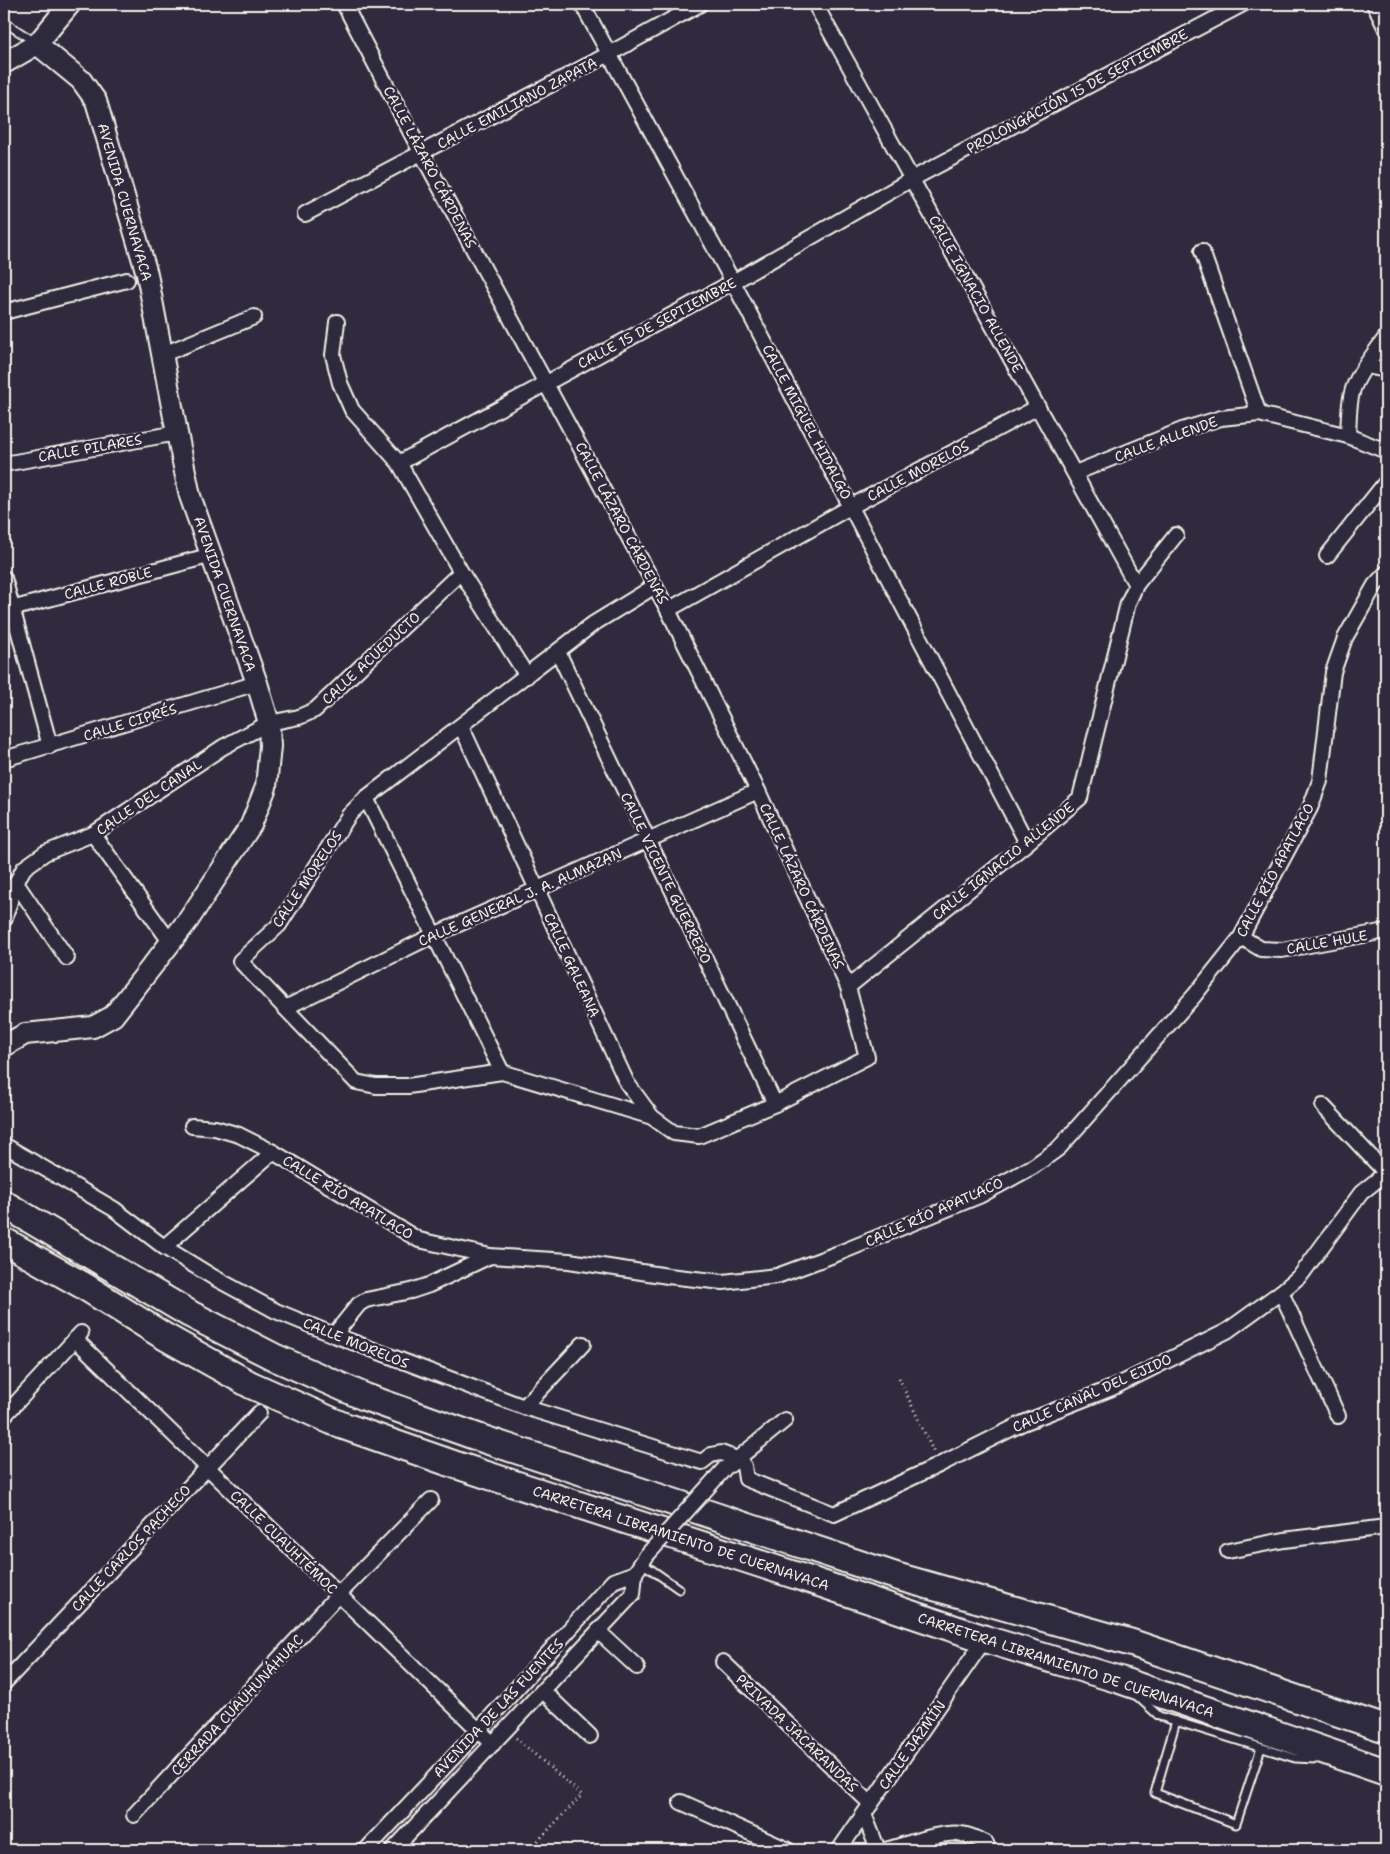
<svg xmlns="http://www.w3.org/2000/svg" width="1390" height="1854" viewBox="0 0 1390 1854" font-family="'Shantell Sans',sans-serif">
  <rect width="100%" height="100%" fill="#2f2a3d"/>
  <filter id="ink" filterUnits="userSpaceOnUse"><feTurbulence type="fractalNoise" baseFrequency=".02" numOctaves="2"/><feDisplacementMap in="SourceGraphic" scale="10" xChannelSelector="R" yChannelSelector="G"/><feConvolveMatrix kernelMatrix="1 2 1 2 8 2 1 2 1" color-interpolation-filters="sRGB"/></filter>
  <g filter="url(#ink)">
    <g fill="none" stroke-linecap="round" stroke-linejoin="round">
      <defs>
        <g id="lane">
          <polyline points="4,22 35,42"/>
          <polyline points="642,1563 679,1589"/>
          <polyline points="1138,1697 1159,1716 1295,1758 1316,1759"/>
          <polyline points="1176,1721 1155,1793 1236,1824 1261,1748"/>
        </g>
        <g id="street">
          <polyline points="344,4 422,154 668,610 758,791 848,987 867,1057 775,1104 699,1136 674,1133 652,1117 627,1083 461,726"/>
          <polyline points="582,4 733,282 1027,843"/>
          <polyline points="815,4 1136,585"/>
          <polyline points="1374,4 1386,29"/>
          <polyline points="305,214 609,54 700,4"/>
          <polyline points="1202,251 1259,414"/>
          <polyline points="4,312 127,280"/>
          <polyline points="337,322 333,355 340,383 352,410 399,463 461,572 527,676"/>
          <polyline points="161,355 254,317"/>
          <polyline points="1366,366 1386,370"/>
          <path d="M 1348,436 C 1349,420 1348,404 1353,389 C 1360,370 1375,353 1386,337"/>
          <polyline points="399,463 733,282 912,179 1243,4"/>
          <polyline points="4,464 177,433"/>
          <polyline points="1075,473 1182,430 1221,418 1259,414 1348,436 1386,451"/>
          <polyline points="1327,556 1386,482"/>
          <polyline points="4,578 50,746"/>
          <polyline points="668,610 852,506 1038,407"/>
          <polyline points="4,611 212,555"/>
          <polyline points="558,652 775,1104"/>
          <polyline points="4,759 257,683"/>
          <polyline points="366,798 502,1072"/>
          <polyline points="93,834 171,943"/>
          <polyline points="16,883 67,958"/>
          <polyline points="4,920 16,883 24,868 45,853 93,834 223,747 269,723 299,717 315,710 461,572"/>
          <polyline points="1241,937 1261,949 1282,950 1386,931"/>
          <polyline points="848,987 1027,843 1080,798 1128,603 1136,585 1176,535"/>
          <polyline points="285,1008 434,935 758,791"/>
          <polyline points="1323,1106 1386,1173"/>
          <polyline points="652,1117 502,1072 408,1086 376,1086 356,1082 240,961 279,925 349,815 366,798 593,624 655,586"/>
          <polyline points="192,1126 215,1128 239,1135 273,1152 419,1240 490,1256 569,1261 668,1276 723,1282 777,1276 839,1253 979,1196 1034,1166 1059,1148 1194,996 1241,937 1310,808 1320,781 1333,672 1345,638 1375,585 1386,573"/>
          <polyline points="4,1145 114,1209 164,1247 213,1277 276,1311 334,1335 524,1407 702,1462 711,1455 721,1453 737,1459 744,1466 746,1479 834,1514 939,1465 1023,1423 1112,1388 1227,1331 1281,1292 1301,1275 1361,1193 1386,1173"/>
          <polyline points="164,1247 273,1152"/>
          <polyline points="1281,1292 1338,1416"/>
          <polyline points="334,1335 359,1304 366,1300 411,1291 429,1285 490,1256"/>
          <polyline points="75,1339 493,1744"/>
          <polyline points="524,1407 583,1344"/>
          <polyline points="4,1416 81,1333"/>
          <polyline points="730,1465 785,1420"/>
          <polyline points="1228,1551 1284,1540 1386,1527"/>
          <polyline points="598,1631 637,1667"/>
          <polyline points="723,1662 871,1804"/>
          <polyline points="4,1683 259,1413"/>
          <polyline points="543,1691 590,1736"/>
          <polyline points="681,1802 788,1850"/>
          <polyline points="864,1814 878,1850"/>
          <polyline points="134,1815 339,1594 431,1500"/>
          <polyline points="366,1850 479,1730 613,1581 635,1573"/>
          <polyline points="393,1850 633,1594 635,1573 647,1555"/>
          <polyline points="839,1850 985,1639"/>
          <path d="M 885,1850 C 905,1845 941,1831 961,1834 C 970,1835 978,1839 986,1843 L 988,1850"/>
        </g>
        <g id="secondary">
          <polyline points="4,63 37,44 70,4"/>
          <polyline points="4,1046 25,1034 93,1027 113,1016 189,919 251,825 266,787 270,746 269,723 257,683 190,496 177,433 147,274 96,101 81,80 37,44"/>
        </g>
        <g id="highway">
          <polyline points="4,1204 190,1314 276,1358 365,1397 486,1440 899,1577 1132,1643 1386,1729"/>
          <polyline points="4,1241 84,1286 162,1335 251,1385 341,1425 456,1465 816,1582 985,1639 1120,1680 1386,1772"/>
        </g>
      </defs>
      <use href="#lane" stroke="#f4f1e8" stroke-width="11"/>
      <use href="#street" stroke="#f4f1e8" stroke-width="18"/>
      <use href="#secondary" stroke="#f4f1e8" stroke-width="24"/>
      <use href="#highway" stroke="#f4f1e8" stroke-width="30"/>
      <g stroke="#f4f1e8" stroke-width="3" stroke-dasharray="1 4" stroke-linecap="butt">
        <polyline points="899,1378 934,1453"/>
        <polyline points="516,1738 582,1795 529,1850"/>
      </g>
      <use href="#lane" stroke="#2f2a3d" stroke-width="7"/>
      <use href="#street" stroke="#2f2a3d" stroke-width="14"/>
      <use href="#secondary" stroke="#2f2a3d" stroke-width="20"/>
      <use href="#highway" stroke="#2f2a3d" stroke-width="26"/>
      <defs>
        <polyline id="street-bridge" points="647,1555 725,1468"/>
      </defs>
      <use href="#street-bridge" stroke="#f4f1e8" stroke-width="18" stroke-linecap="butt"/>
      <use href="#street-bridge" stroke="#2f2a3d" stroke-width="14"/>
    </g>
  </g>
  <g text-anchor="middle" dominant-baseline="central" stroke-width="5" stroke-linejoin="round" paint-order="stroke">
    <g font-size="14" fill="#f4f1e8" stroke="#2f2a3d">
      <text transform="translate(1077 91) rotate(-28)">PROLONGACIÓN 15 DE SEPTIEMBRE</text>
      <text transform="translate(517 103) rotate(-28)">CALLE EMILIANO ZAPATA</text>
      <text transform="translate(430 167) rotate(62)">CALLE LÁZARO CÁRDENAS</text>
      <text transform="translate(125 202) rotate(74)">AVENIDA CUERNAVACA</text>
      <text transform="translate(976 294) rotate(61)">CALLE IGNACIO ALLENDE</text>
      <text transform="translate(657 323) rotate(-28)">CALLE 15 DE SEPTIEMBRE</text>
      <text transform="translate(807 422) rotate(62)">CALLE MIGUEL HIDALGO</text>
      <text transform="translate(1166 439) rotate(-20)">CALLE ALLENDE</text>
      <text transform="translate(90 448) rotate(-10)">CALLE PILARES</text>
      <text transform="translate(918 471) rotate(-28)">CALLE MORELOS</text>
      <text transform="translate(622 523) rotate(62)">CALLE LÁZARO CÁRDENAS</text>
      <text transform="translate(108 583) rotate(-15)">CALLE ROBLE</text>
      <text transform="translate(225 594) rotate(71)">AVENIDA CUERNAVACA</text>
      <text transform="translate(371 658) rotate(-43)">CALLE ACUEDUCTO</text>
      <text transform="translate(130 722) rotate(-17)">CALLE CIPRÉS</text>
      <text transform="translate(149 797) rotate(-34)">CALLE DEL CANAL</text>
      <text transform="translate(1003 861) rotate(-39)">CALLE IGNACIO ALLENDE</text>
      <text transform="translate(1275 870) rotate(-62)">CALLE RÍO APATLACO</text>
      <text transform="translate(666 878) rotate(64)">CALLE VICENTE GUERRERO</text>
      <text transform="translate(307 879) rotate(-56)">CALLE MORELOS</text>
      <text transform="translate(802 886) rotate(65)">CALLE LÁZARO CÁRDENAS</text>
      <text transform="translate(520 897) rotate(-24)">CALLE GENERAL J. A. ALMAZAN</text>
      <text transform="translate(1327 942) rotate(-10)">CALLE HULE</text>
      <text transform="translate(572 965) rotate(65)">CALLE GALEANA</text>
      <text transform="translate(348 1197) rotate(31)">CALLE RÍO APATLACO</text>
      <text transform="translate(934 1212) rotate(-24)">CALLE RÍO APATLACO</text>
      <text transform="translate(356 1343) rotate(22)">CALLE MORELOS</text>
      <text transform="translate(1092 1393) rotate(-24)">CALLE CANAL DEL EJIDO</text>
      <text transform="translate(681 1538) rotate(18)">CARRETERA LIBRAMIENTO DE CUERNAVACA</text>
      <text transform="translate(284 1542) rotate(44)">CALLE CUAUHTÉMOC</text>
      <text transform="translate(131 1548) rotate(-47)">CALLE CARLOS PACHECO</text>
      <text transform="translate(1066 1665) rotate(18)">CARRETERA LIBRAMIENTO DE CUERNAVACA</text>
      <text transform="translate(237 1705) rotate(-47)">CERRADA CUAUHUNÁHUAC</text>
      <text transform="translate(498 1708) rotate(-47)">AVENIDA DE LAS FUENTES</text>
      <text transform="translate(797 1733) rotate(44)">PRIVADA JACARANDAS</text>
      <text transform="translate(912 1745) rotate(-55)">CALLE JAZMÍN</text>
    </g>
  </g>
  <rect width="1390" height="1854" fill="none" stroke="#2f2a3d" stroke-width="20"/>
  <rect x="10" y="10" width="1370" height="1834" fill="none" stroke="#f4f1e8" stroke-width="2" filter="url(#ink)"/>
</svg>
